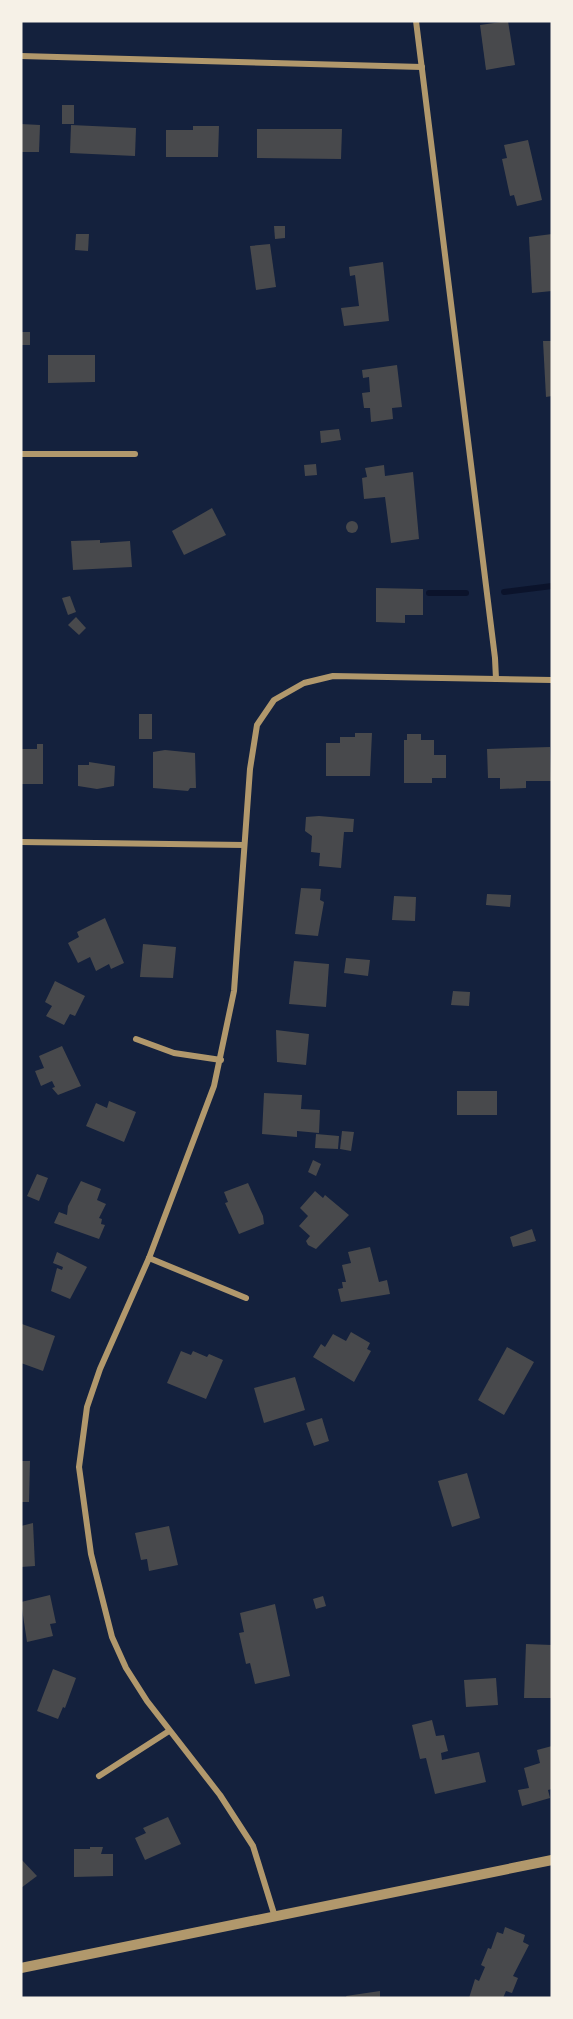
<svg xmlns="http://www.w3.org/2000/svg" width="573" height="2019" viewBox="0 0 573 2019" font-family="Spectral,serif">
  <rect width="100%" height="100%" fill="#14213d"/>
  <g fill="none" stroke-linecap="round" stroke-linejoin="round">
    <g stroke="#0b132b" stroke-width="6">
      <polyline points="504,592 552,586"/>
      <polyline points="429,593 466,593"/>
    </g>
  </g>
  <g fill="#48494c">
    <polygon points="508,21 515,65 486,70 480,25"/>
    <rect x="62" y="105" width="12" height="19"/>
    <polygon points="21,124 40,125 39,152 21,152"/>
    <polygon points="71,125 136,128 135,156 70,153"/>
    <polygon points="193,126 219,126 218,157 166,157 166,130 193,130"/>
    <polygon points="257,129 342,129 341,159 257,158"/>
    <polygon points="528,140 542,200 517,206 514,195 510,196 502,159 507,158 504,145"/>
    <polygon points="274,226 285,226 285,238 275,239"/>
    <polygon points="76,234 89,234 88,251 75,250"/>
    <polygon points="552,234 552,291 532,293 529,237"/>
    <polygon points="270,244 276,287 256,290 250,246"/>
    <polygon points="383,262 389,321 344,326 341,308 359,306 355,275 350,276 349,267"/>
    <rect x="22" y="332" width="8" height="13"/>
    <polygon points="543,341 552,341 552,396 546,397"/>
    <polygon points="48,355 95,355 95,382 48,383"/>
    <polygon points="397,365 402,407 392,408 393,419 371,422 370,408 364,408 362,393 370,392 369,377 363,378 362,370"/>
    <polygon points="339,429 341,440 321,443 320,431"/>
    <polygon points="316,464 317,475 305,476 304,465"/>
    <polygon points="384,465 385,476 413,472 419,539 391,543 385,497 364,499 362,478 367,477 365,468"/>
    <polygon points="212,508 226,535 184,555 172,531"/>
    <circle cx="352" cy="527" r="6"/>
    <polygon points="100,540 100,543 130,541 132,567 73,570 71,541"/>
    <polygon points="376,588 423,589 423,615 405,615 405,623 376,622"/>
    <polygon points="70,596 76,612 68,615 62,598"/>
    <polygon points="76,617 86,628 79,635 68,625"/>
    <rect x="139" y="714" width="13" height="25"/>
    <polygon points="355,733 372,733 370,776 326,776 326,743 340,743 340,737 355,737"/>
    <polygon points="407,734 421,734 421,740 434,740 434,755 446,755 446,778 432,778 432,783 404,783 404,740 407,740"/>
    <polygon points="37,744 43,744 43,784 21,784 21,749 37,749"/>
    <polygon points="550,747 551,781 526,781 526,788 500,789 500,778 488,778 487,749"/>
    <polygon points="165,750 195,753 196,788 190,788 188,791 153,788 153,752"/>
    <polygon points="89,762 115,766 114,786 97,789 78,786 78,765 89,765"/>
    <polygon points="319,816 354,819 353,832 344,832 341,868 319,866 320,853 311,852 312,836 305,831 306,817"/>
    <polygon points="301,888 321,889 320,900 324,902 318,936 295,934"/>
    <polygon points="487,894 511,895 510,907 486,905"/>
    <polygon points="394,896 416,897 415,921 392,920"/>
    <polygon points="105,918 124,963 111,969 109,964 96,971 90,957 78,963 68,943 79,937 77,932"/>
    <polygon points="143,944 176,947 173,978 140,977"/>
    <polygon points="346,958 370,960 368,976 344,973"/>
    <polygon points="294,961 329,964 326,1007 289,1004"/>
    <polygon points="55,981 85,996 75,1016 70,1014 64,1025 46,1016 52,1006 45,1002"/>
    <polygon points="453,991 470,992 469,1006 451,1005"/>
    <polygon points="276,1030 309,1034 306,1065 277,1062"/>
    <polygon points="62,1046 81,1086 58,1095 52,1088 55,1087 52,1081 41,1086 35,1071 44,1068 39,1056"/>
    <rect x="457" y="1091" width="40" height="24"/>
    <polygon points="264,1093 302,1095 301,1109 320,1110 319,1133 297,1131 297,1137 262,1134"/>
    <polygon points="109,1101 136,1112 124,1142 86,1126 96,1103 107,1108"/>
    <polygon points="342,1131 354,1132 351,1151 340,1149"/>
    <polygon points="316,1134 339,1136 338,1149 315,1148"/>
    <polygon points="313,1160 321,1164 316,1176 308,1172"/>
    <polygon points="37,1174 48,1178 39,1201 27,1196"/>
    <polygon points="81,1181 101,1189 97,1200 106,1204 99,1218 102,1219 101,1224 105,1225 99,1239 54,1223 59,1212 67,1215 68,1206"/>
    <polygon points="248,1183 263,1216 264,1224 239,1234 225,1203 228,1202 224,1192"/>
    <polygon points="315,1191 323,1198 325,1195 349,1215 316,1249 308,1245 306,1241 310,1236 299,1226 308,1216 300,1208"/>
    <polygon points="532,1229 536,1241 513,1247 510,1237"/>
    <polygon points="370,1247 379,1282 387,1280 390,1294 341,1302 338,1289 343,1288 342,1282 346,1282 342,1265 351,1263 348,1252"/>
    <polygon points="57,1252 87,1267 70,1299 51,1291 57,1268 62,1270 63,1267 53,1263"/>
    <polygon points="22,1324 55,1336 43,1371 21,1363"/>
    <polygon points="351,1332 370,1343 367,1349 371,1351 354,1382 313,1357 321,1344 325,1347 333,1334 346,1341"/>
    <polygon points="507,1347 534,1362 504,1415 478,1400"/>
    <polygon points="181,1351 191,1355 193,1351 207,1357 209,1354 223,1360 206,1399 167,1383"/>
    <polygon points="295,1377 305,1410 264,1423 254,1388"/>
    <polygon points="322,1418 329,1441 314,1446 306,1423"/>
    <polygon points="21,1461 30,1461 29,1502 21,1502"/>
    <polygon points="467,1473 480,1518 452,1527 438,1481"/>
    <polygon points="33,1523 35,1566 21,1567 21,1526"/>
    <polygon points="169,1526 178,1565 149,1571 147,1559 141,1560 135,1533"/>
    <polygon points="50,1595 56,1623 50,1624 53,1636 27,1642 21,1602"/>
    <polygon points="323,1596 326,1606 316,1609 313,1599"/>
    <polygon points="275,1604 290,1676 255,1684 250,1663 246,1664 239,1633 244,1632 240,1613"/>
    <polygon points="526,1644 552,1645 552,1698 524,1698"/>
    <polygon points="53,1669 76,1678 65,1708 63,1707 58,1719 37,1711"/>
    <polygon points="496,1678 498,1705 466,1707 464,1680"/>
    <polygon points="432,1720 436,1736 444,1735 448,1751 441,1753 442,1760 479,1752 486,1782 435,1794 426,1758 420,1759 412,1725"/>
    <polygon points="552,1746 552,1789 548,1790 550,1798 522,1806 518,1790 529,1788 524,1768 540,1763 537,1750"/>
    <polygon points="168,1817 181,1844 145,1860 135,1838 146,1833 143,1828"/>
    <polygon points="90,1847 103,1847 101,1854 113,1854 113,1876 74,1877 74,1849 90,1849"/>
    <polygon points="21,1859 37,1876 21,1888"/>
    <polygon points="505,1927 525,1935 523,1942 529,1945 513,1976 518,1978 512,1993 506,1991 503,1998 469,1998 475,1979 479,1981 485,1967 481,1965 488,1948 491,1949 497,1932 503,1934"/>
    <polygon points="380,1991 380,1998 347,1998 346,1996"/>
  </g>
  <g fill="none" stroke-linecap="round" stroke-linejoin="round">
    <g stroke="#b1986c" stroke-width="6">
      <polyline points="416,21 495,658 496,679"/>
      <polyline points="21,56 422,67"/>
      <polyline points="21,454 135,454"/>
      <polyline points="21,842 244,845"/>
      <polyline points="136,1039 174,1053 221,1060"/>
      <polyline points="149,1258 246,1298"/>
      <polyline points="99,1776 169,1731"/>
      <polyline points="275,1917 253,1846 220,1795 147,1701 126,1668 112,1637 91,1554 79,1467 87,1407 100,1369 149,1258 214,1086 234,991 250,769 257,725 274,700 304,683 333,676 552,680"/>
    </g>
    <polyline stroke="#b1986c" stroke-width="10" points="21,1968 552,1860"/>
  </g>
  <rect width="573" height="2019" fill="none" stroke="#f6f1e7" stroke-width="45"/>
</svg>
